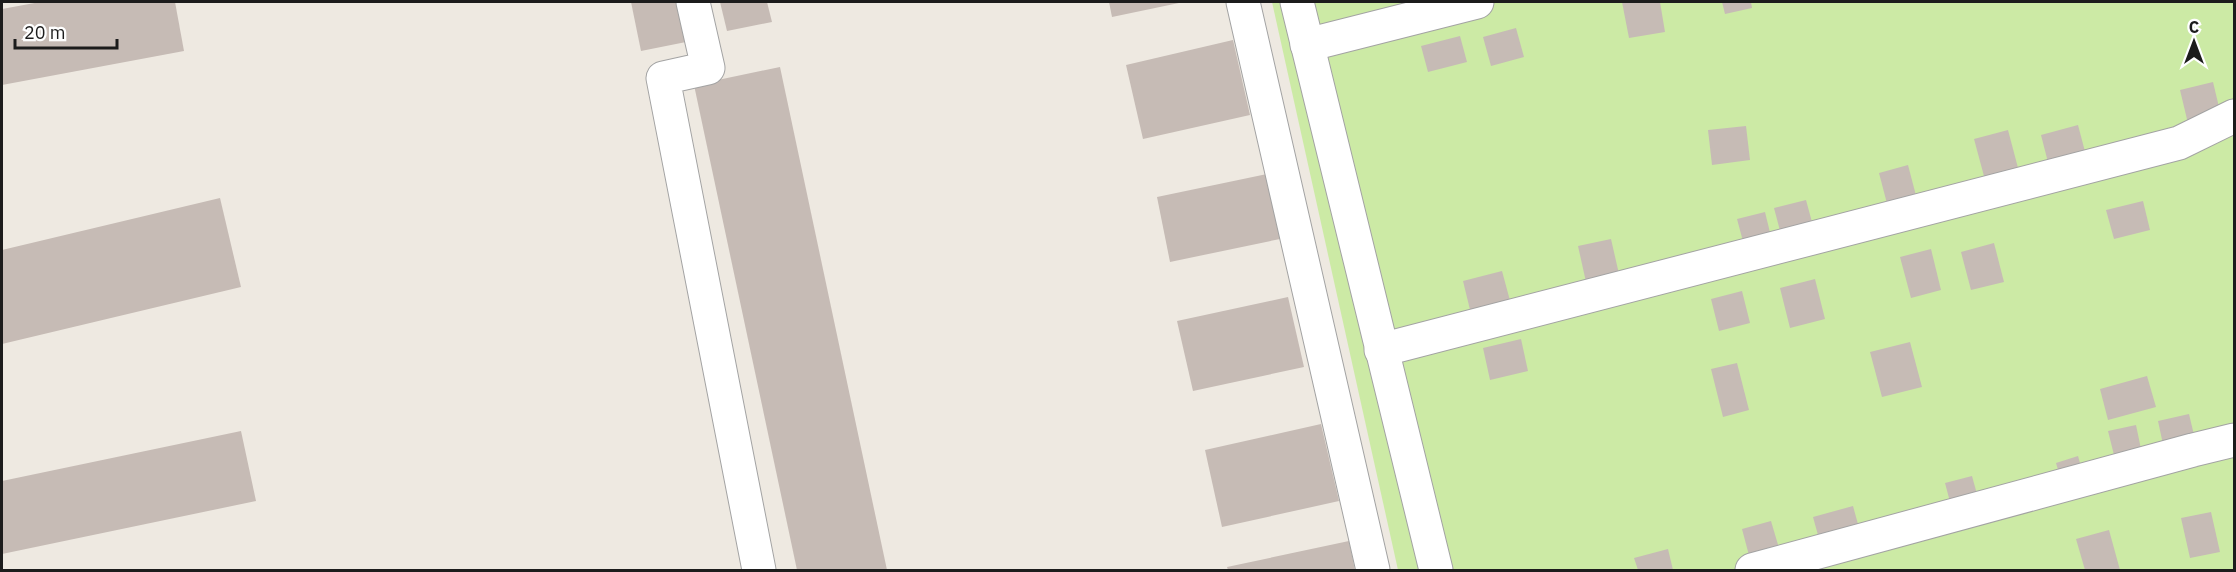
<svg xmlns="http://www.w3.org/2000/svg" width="2236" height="572" viewBox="0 0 2236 572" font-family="'IBM Plex Sans',sans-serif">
  <rect width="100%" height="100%" fill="#eee9e1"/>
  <polygon fill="#cceaa5" points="1272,2 2234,2 2234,570 1398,570"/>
  <g fill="#c6bbb5">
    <polygon points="40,2 175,2 184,51 2,85 2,9"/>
    <polygon points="631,2 677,2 686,42 641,51"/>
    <polygon points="720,2 767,2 772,22 727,31"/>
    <polygon points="1109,2 1179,2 1179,3 1112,17"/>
    <polygon points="1622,2 1660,2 1665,32 1629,38"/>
    <polygon points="1722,2 1751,2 1752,8 1725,14"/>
    <polygon points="1516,28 1524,57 1491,66 1483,37"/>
    <polygon points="1460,36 1467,62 1428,72 1421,46"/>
    <polygon points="1233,40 1250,115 1143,139 1126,65"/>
    <polygon points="780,67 887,570 797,570 694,85"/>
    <polygon points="2213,82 2224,128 2191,136 2180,90"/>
    <polygon points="2078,125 2088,163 2051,174 2041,135"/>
    <polygon points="1746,126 1750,160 1712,165 1708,130"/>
    <polygon points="2008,130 2022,183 1988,191 1974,139"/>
    <polygon points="1908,165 1919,207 1890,215 1879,173"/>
    <polygon points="1267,174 1280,239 1170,262 1157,197"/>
    <polygon points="220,198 241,287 2,344 2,250"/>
    <polygon points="1806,200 1815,233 1783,242 1774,208"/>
    <polygon points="2143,201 2150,230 2114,239 2106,210"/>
    <polygon points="1765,212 1775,253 1748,260 1737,219"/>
    <polygon points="1611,239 1619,274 1586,282 1578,246"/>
    <polygon points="1994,243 2004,282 1971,290 1961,252"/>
    <polygon points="1931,249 1941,290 1911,298 1900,257"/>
    <polygon points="1502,271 1512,308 1472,318 1463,281"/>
    <polygon points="1815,279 1825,319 1790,328 1780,288"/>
    <polygon points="1742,291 1750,323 1719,331 1711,299"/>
    <polygon points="1288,297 1304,367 1193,391 1177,321"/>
    <polygon points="1521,339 1528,371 1490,380 1483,348"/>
    <polygon points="1910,342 1922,387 1882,397 1870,352"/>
    <polygon points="1737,363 1749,410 1723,417 1711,369"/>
    <polygon points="2147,376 2156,407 2108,420 2100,389"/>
    <polygon points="2189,414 2199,456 2167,463 2158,421"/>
    <polygon points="1321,424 1339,501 1222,527 1205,450"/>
    <polygon points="2136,425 2141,449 2114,455 2108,431"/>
    <polygon points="241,431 256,501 2,554 2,481"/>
    <polygon points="2078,456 2086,484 2064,490 2056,463"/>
    <polygon points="1972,476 1980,505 1953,513 1945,483"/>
    <polygon points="1853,506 1861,535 1821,546 1813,517"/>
    <polygon points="2211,512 2220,552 2190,558 2181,518"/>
    <polygon points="1771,521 1781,555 1751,563 1742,529"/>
    <polygon points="2109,530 2120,570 2085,570 2076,539"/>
    <polygon points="1349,541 1355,570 1228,570 1227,567"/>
    <polygon points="1668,549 1673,570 1638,570 1634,558"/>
  </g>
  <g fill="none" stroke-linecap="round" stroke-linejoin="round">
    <defs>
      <g id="minor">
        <polyline points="693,2 708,68 663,78 759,570"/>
        <polyline points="1243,2 1373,570"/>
        <polyline points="1297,2 1436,570"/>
        <polyline points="1307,45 1477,2"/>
        <polyline points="1381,350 2179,143 2234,116"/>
        <polyline points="1752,570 2193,450 2234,440"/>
      </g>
    </defs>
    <use href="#minor" stroke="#a3a3a3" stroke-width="35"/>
    <use href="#minor" stroke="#fff" stroke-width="33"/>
  </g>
  <rect width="2236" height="572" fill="none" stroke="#1c1c1c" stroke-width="6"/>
  <g transform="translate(2194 42)" stroke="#ffffff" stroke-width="4.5" paint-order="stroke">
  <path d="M0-4.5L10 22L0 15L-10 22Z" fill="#1c1c1c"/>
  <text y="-9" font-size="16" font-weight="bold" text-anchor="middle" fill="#1c1c1c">С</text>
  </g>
  <path d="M15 39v9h102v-9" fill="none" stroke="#1c1c1c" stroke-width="3"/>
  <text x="24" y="39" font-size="18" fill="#1c1c1c" stroke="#ffffff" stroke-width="4.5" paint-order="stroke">20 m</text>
</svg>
